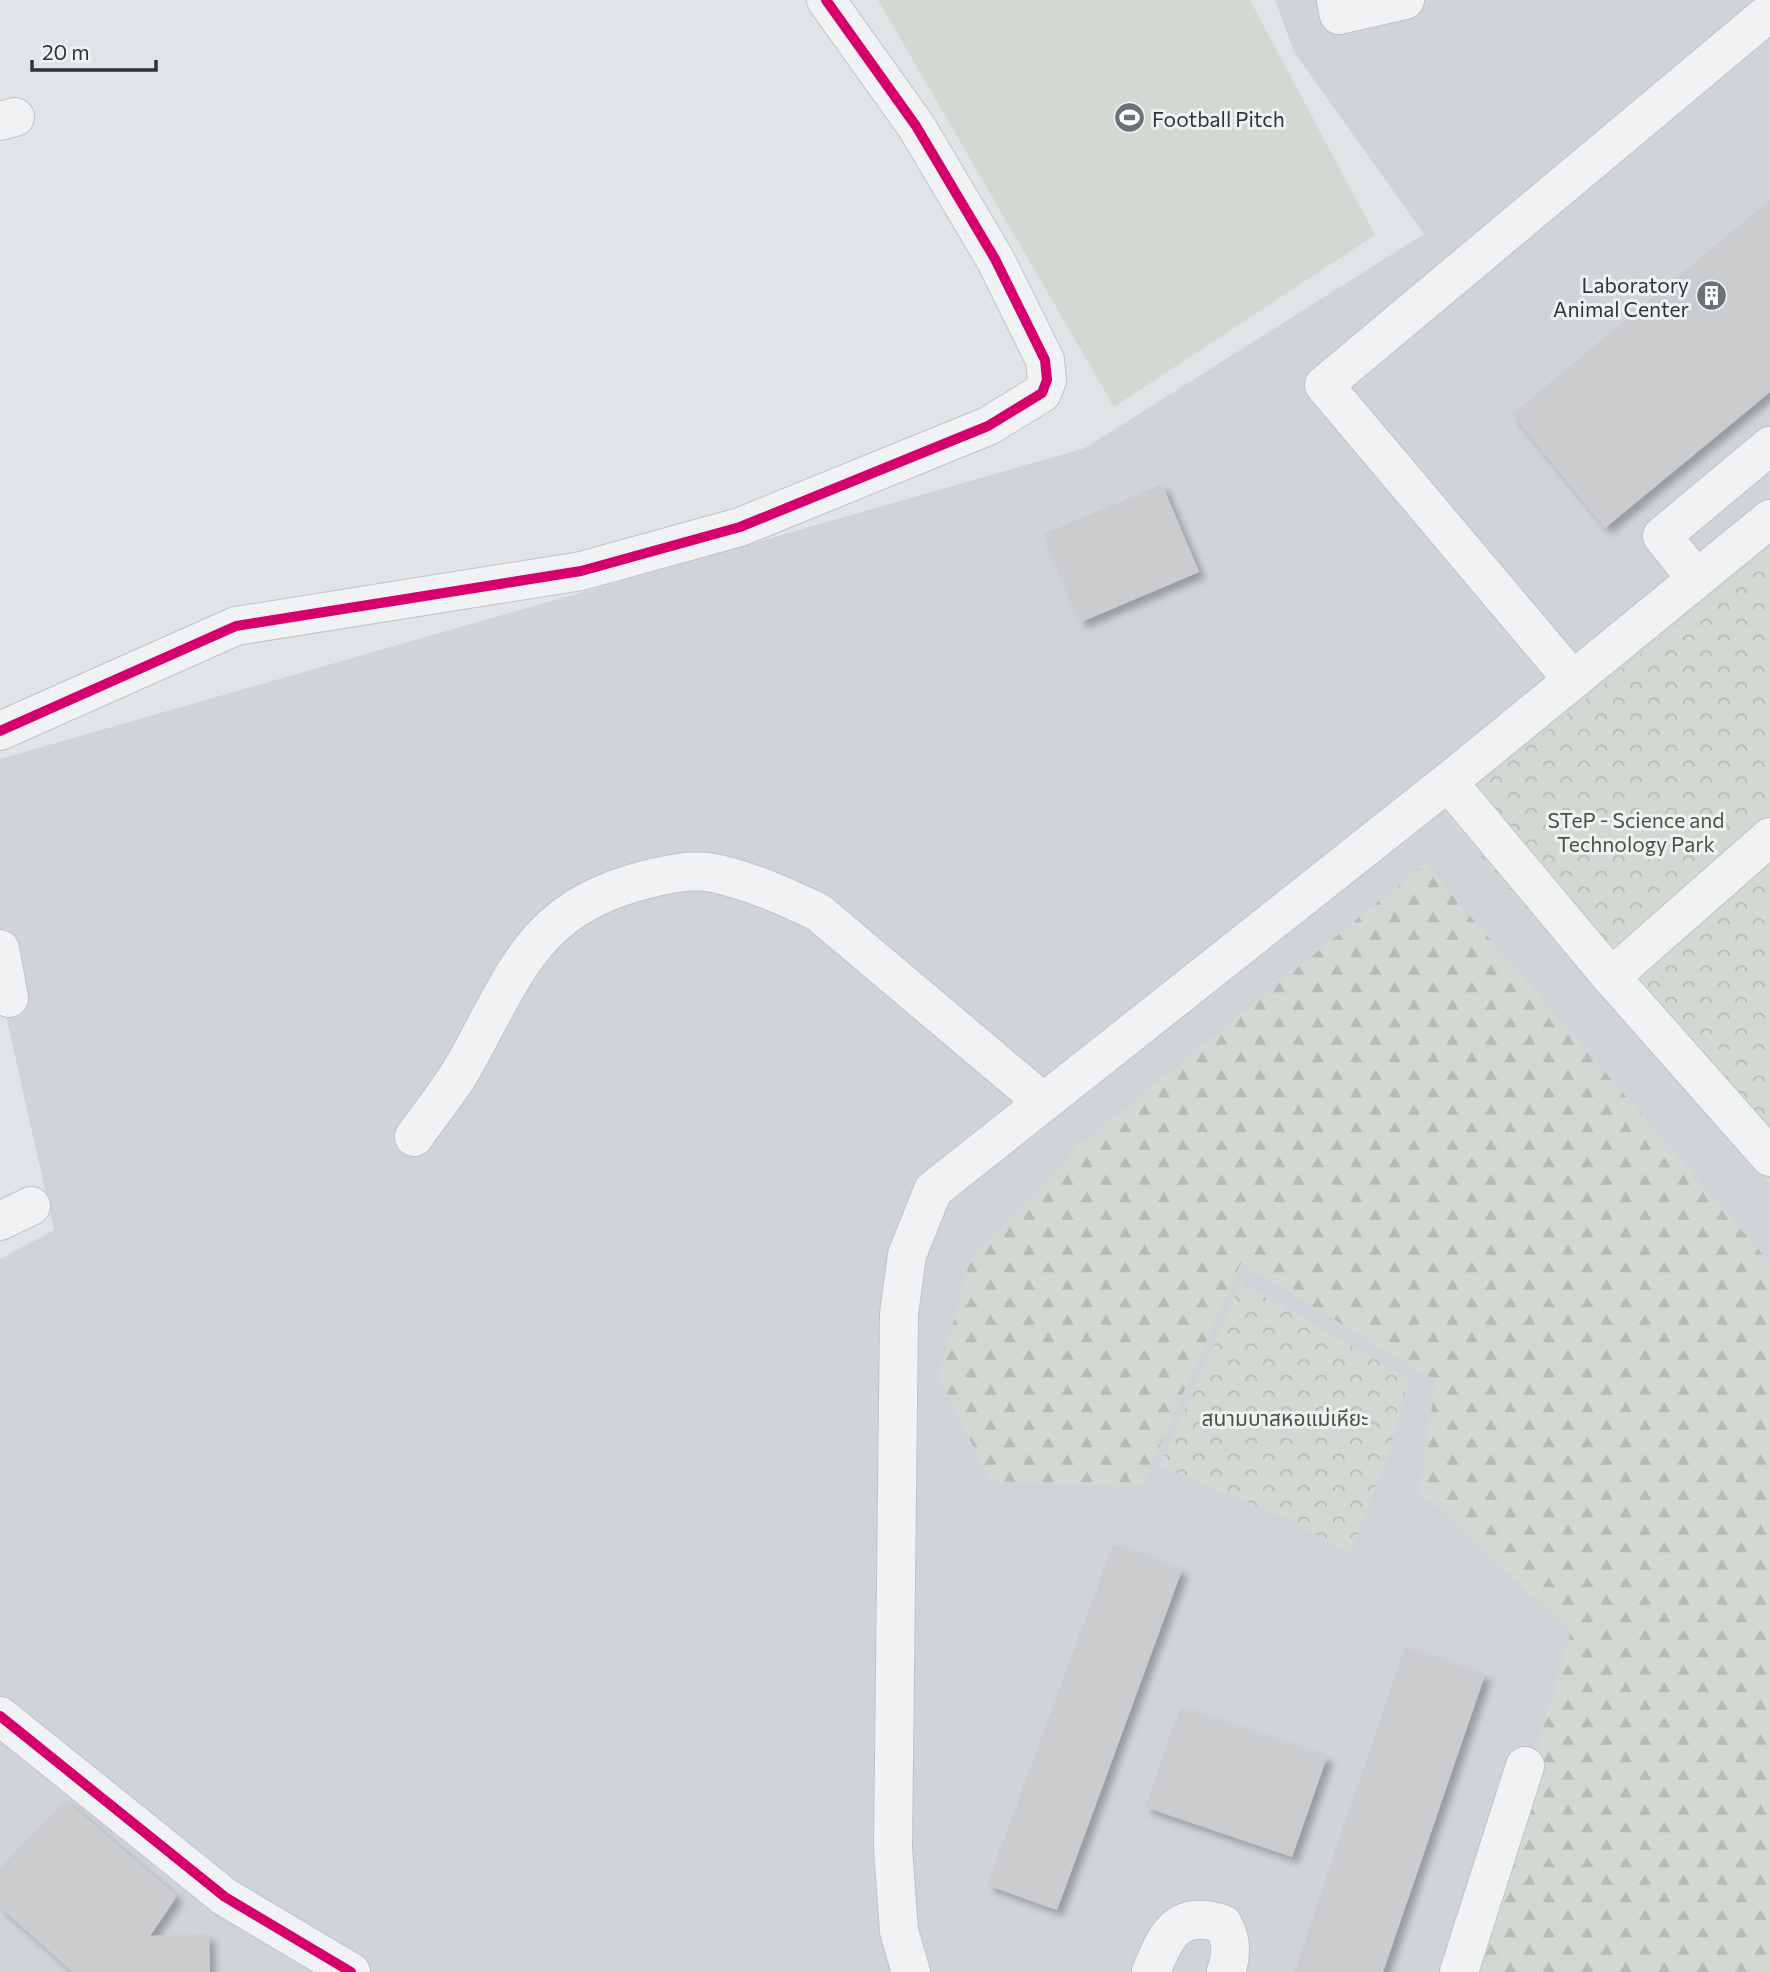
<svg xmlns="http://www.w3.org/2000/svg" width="1770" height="1972" viewBox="0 0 1770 1972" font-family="Commissioner,'Noto Sans Thai',sans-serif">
  <defs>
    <pattern id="forest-firs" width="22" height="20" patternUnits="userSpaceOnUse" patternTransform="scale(1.75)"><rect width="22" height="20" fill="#d3d9d2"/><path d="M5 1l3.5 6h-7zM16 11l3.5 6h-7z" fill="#b5bbb5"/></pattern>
    <pattern id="park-crowns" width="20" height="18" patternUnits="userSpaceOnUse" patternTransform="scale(1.75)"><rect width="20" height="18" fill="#d3d9d2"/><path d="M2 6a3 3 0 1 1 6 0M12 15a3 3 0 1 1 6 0" fill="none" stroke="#b5bbb5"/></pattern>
    <filter id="shadow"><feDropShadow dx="6" dy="6" stdDeviation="3.5" flood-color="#0004"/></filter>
  </defs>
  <rect width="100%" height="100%" fill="#e1e4e6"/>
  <polygon fill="#d0d4d9" points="1275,0 1770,0 1770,1972 0,1972 0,1259 54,1230 0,989 0,759 1085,448 1424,234 1294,52"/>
  <polygon fill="url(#forest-firs)" points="1425,864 1770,1263 1770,1972 1473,1972 1571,1631 1419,1491 1436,1381 1241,1263 1142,1486 990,1481 939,1376 970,1260 1080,1145"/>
  <g fill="url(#park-crowns)">
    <polygon points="1770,548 1770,1185 1444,815"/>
    <polygon points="1241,1283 1409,1379 1388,1455 1350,1553 1283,1517 1160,1466"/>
  </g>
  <polygon fill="#d3d9d2" points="878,0 1250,0 1375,235 1114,407"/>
  <g fill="#caccce" filter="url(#shadow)">
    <polygon points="1770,200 1770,392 1605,528 1512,414"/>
    <polygon points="1162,484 1199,572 1081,622 1044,534"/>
    <polygon points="1113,1544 1182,1570 1057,1910 987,1885"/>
    <polygon points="1405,1647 1485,1675 1383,1972 1294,1972"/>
    <polygon points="1180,1707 1327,1757 1292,1857 1145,1807"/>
    <polygon points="65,1800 177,1896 150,1936 209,1935 210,1972 73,1972 0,1907 0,1868"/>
  </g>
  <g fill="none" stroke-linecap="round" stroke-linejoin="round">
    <defs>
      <g id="minor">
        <polyline points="1336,0 1339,15 1405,0"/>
        <polyline points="0,121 15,117"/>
        <polyline points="1696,578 1662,536 1770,446"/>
        <polyline points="1572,679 1324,385 1770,12"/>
        <polyline points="0,731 236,626 581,571 740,527 988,426 1042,393 1047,380 1045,360 995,259 916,126 826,0"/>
        <polyline points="1448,782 1611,977 1770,1157"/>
        <polyline points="0,949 9,998"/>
        <polyline points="1611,977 1770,837"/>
        <path d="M 414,1137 C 433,1110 456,1083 471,1053 C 519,965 538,908 644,880 C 668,874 694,868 718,874 C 753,882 786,897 818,912 L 1042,1101"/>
        <polyline points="0,1221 31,1206"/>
        <polyline points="0,1716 225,1897 351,1972"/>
        <polyline points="911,1972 899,1931 893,1848 899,1314 907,1255 933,1190 1448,782 1770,519"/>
        <path d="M 1151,1972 C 1166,1935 1177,1909 1223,1924 C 1232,1940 1232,1955 1226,1972"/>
        <polyline points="1459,1972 1525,1766"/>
      </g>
    </defs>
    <use href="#minor" stroke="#c0c2c4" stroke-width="40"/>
    <use href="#minor" stroke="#f0f2f3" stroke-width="38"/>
    <defs>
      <g id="cycleway">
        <polyline points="0,731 236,626 581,571 740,527 988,426 1042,393 1047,380 1045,360 995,259 916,126 826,0"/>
        <polyline points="0,1716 225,1897 351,1972"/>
      </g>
    </defs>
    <use href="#cycleway" stroke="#eff2f5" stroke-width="15"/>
    <use href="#cycleway" stroke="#d6006c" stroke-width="10"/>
  </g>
  <defs>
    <symbol id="stadium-disc" viewBox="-11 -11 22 22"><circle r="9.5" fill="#6b7178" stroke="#eff2f5"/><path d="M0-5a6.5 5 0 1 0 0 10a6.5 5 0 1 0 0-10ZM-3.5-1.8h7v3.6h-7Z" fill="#fff"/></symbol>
    <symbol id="building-disc" viewBox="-11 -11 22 22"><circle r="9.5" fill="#6b7178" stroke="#eff2f5"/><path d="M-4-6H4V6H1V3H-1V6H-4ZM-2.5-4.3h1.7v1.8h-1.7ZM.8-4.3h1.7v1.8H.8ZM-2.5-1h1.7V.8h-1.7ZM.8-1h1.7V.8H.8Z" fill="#fff"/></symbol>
  </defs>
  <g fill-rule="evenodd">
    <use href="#stadium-disc" x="1112" y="100" width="35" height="35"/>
    <use href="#building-disc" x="1694" y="278" width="35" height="35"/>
  </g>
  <g text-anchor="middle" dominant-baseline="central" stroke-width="6" stroke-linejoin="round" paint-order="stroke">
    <g font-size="21" fill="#2b333d" stroke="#eff2f5" text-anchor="start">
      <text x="1152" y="118">Football Pitch</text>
      <text x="1689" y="284" text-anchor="end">Laboratory<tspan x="1689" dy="24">Animal Center</tspan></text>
    </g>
    <g font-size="21" fill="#42573a" stroke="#eff2f5">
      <text x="1636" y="819">STeP - Science and<tspan x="1636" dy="24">Technology Park</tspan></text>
      <text x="1285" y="1417">สนามบาสหอแม่เหียะ</text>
    </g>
  </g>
  <path d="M32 60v10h124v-10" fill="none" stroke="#2b333d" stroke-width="3.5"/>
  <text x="42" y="60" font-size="21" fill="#2b333d" stroke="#eff2f5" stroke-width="5" paint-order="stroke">20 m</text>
</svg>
